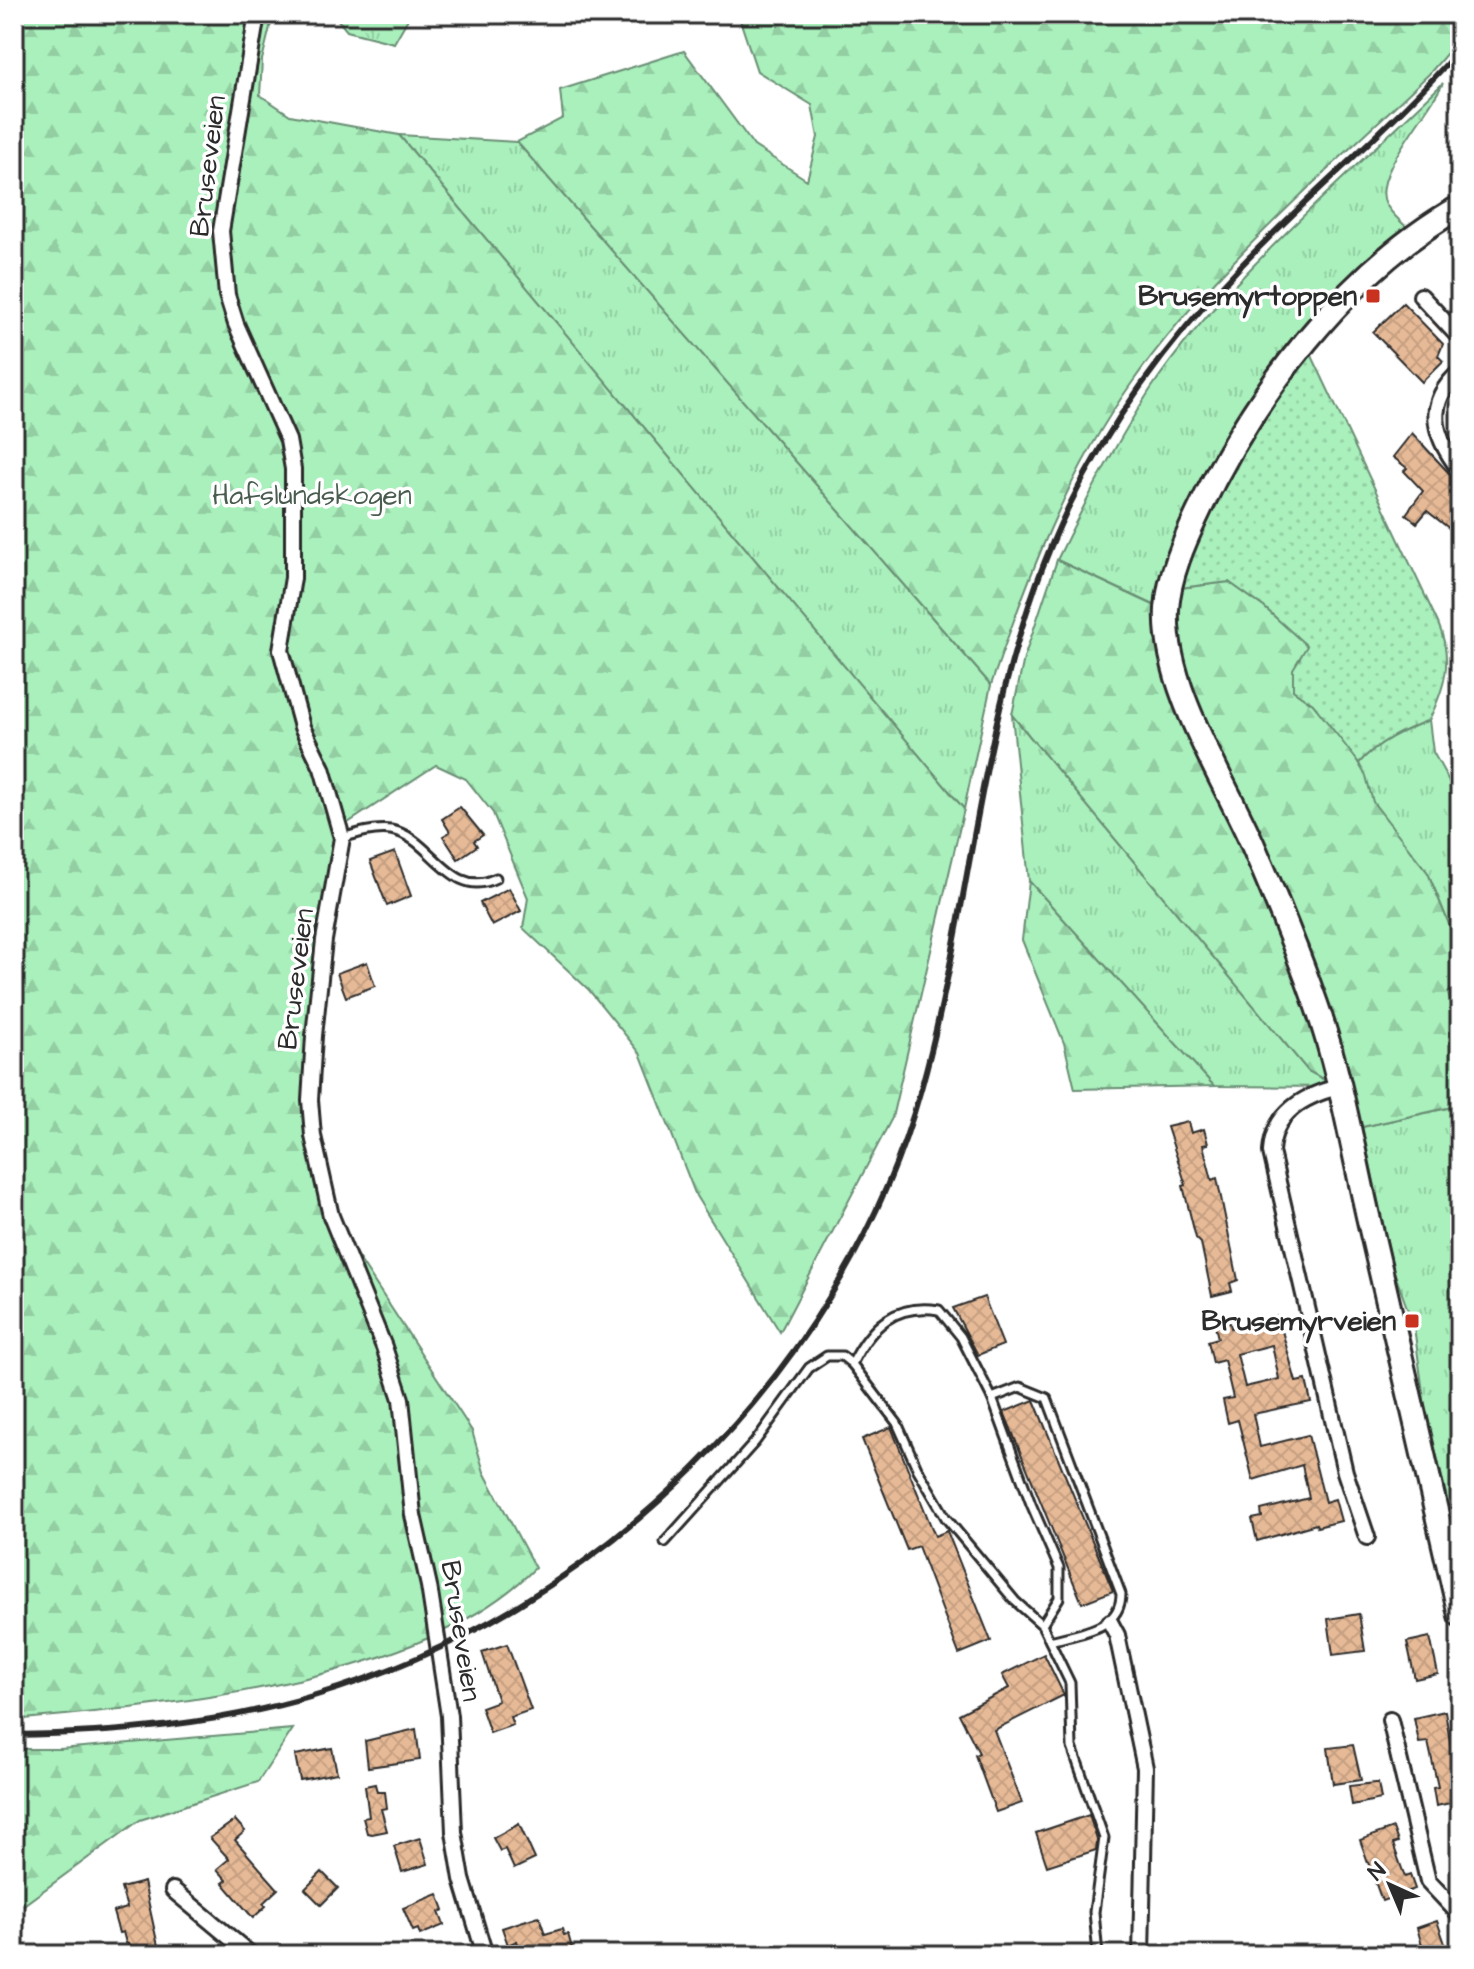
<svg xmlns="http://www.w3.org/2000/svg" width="1474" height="1969" viewBox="0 0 1474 1969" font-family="'Architects Daughter',sans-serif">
  <defs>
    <pattern id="grass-tufts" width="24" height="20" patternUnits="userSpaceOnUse" patternTransform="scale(2)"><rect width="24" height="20" fill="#a9f0bc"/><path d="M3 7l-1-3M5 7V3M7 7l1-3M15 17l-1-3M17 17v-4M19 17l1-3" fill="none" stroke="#92cea2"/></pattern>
    <pattern id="forest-firs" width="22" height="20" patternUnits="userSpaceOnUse" patternTransform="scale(2)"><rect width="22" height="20" fill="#a9f0bc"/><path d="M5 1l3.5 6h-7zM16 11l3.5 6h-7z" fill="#92cea2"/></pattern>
    <pattern id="park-dots" width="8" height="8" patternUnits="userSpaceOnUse" patternTransform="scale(2)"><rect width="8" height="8" fill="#a9f0bc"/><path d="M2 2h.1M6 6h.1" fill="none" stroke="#92cea2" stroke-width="1.8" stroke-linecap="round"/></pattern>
    <pattern id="building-cross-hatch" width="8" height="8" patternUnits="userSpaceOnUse" patternTransform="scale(2)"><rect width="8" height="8" fill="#e7ba97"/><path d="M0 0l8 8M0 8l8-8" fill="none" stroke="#c6a082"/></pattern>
  </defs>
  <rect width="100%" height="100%" fill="#fff"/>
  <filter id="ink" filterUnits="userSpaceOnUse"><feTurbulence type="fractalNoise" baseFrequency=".0125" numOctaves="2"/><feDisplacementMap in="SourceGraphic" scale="16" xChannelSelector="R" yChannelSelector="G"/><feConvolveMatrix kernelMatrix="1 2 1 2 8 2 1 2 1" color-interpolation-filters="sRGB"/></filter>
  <g filter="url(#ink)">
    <g fill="url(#grass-tufts)" stroke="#6a8e74" stroke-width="2">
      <polygon points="333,14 408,14 409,17 394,43 347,31"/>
      <path d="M 1443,83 C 1430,112 1370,176 1386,204 C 1392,216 1407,227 1417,236 L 1320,324 L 1167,611 L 1057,560 C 1085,502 1115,445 1150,390 C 1223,281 1348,176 1443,83 Z"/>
      <polygon points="399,135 517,142 991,685 964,809"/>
      <polygon points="1012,715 1308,1071 1338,1087 1214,1086 1029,881"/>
      <path d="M 1429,720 L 1433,752 L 1460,801 L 1460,951 L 1428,873 L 1372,802 L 1359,763 C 1377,742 1404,730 1429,720 Z"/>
      <polygon points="1460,981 1460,1046 1448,993"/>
      <polygon points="1460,1099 1460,1552 1425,1407 1414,1327 1393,1269 1362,1127 1456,1106"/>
    </g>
    <g fill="url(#forest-firs)" stroke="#6a8e74" stroke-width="2">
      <path d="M 14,14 L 268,14 L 272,19 L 262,60 L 260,95 L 290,115 L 399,135 L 964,809 L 892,1118 L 780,1332 L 696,1196 L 640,1053 L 589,990 L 523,928 L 528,898 L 493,813 L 466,779 L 436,765 L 348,823 L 342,838 L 310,1100 L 331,1216 L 472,1431 L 484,1472 L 535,1568 C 421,1684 168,1705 14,1720 Z"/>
      <path d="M 738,14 L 1460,14 L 1460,38 L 1429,74 C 1329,170 1210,271 1131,384 C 1066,475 1027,580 991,685 L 517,142 L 563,118 L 560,90 L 684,51 L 754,146 L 807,180 L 818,137 L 812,105 L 757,71 Z"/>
      <polygon points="1057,560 1166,611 1171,589 1229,582 1264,607 1308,646 1293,690 1313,704 1349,747 1366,776 1373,802 1428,873 1460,951 1460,981 1448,993 1460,1046 1460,1099 1456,1106 1362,1127 1338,1087 1308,1071 1012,715 1024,658"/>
      <polygon points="1029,881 1214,1086 1075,1089 1064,1043 1022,940"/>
      <polygon points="293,1729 258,1782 140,1820 14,1912 14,1749 60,1749"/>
    </g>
    <path fill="url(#park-dots)" stroke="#6a8e74" stroke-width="2" d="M 1305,341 L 1438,623 C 1453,659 1446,685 1429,720 C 1404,730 1377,742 1359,763 L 1313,704 L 1293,690 L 1293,669 L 1307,646 L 1264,607 L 1229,582 L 1171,589 L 1179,557 Z"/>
    <g fill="url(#building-cross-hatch)" stroke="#2b2b2b" stroke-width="2" fill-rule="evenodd">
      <polygon points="1403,303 1443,344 1438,356 1443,361 1422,382 1373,332"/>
      <polygon points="1412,433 1460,485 1460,537 1427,511 1417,523 1406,514 1423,491 1404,471 1407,468 1393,457"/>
      <polygon points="460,807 483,835 474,841 477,846 458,859 443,836 450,832 442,819"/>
      <polygon points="395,852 411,896 387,906 370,861"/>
      <polygon points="509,888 521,911 492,926 480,903"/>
      <polygon points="367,962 375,986 346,997 337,973"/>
      <polygon points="1188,1122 1191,1133 1204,1129 1208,1144 1203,1145 1212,1180 1217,1178 1238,1280 1230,1283 1232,1291 1212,1296 1201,1243 1196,1238 1183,1186 1186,1185 1167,1127"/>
      <polygon points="984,1297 1003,1345 978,1355 953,1308"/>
      <path d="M 1278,1316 L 1296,1382 L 1306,1380 L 1311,1402 L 1253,1414 L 1260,1447 L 1308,1435 L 1325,1502 L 1335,1499 L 1341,1521 L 1317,1527 L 1316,1524 L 1257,1541 L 1252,1519 L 1262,1517 L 1261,1510 L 1309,1498 L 1302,1465 L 1253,1480 L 1238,1420 L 1228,1423 L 1223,1400 L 1233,1398 L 1224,1360 L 1213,1363 L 1208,1341 L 1218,1338 L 1215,1326 L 1230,1323 L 1231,1328 ZM 1272,1345 L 1279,1379 L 1245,1387 L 1237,1354 Z"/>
      <polygon points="1034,1400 1113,1591 1082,1603 1004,1412"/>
      <polygon points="891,1427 935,1536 947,1531 991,1641 959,1654 918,1546 907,1550 862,1439"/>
      <polygon points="1359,1614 1365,1651 1333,1655 1328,1619"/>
      <polygon points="1430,1637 1438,1674 1415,1679 1407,1642"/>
      <polygon points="507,1644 531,1710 510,1717 513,1725 490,1733 481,1707 498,1701 482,1652"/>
      <polygon points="1044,1654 1064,1695 994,1730 1022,1803 996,1812 975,1755 979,1753 959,1714 1009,1688 1002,1675"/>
      <polygon points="1445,1711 1460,1801 1436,1806 1433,1788 1438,1787 1428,1742 1419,1743 1414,1718"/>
      <polygon points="416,1729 420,1760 368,1767 365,1741"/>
      <polygon points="1353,1745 1361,1780 1333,1784 1328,1748"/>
      <polygon points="332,1748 337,1773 300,1780 295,1755"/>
      <polygon points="1375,1783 1378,1783 1381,1799 1352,1805 1349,1786"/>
      <polygon points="375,1784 377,1792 385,1792 387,1808 381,1809 387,1831 372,1834 367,1833 363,1818 369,1817 365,1786"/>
      <polygon points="1089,1815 1097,1840 1096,1850 1047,1866 1036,1833"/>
      <polygon points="235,1820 245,1831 235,1840 278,1889 263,1903 266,1906 253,1918 223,1883 227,1880 217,1869 229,1859 210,1838"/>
      <polygon points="519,1824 535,1859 514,1869 505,1849 500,1851 493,1838"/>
      <polygon points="1393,1828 1398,1842 1393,1844 1405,1877 1410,1875 1415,1889 1382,1901 1360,1840"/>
      <polygon points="420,1838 428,1864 402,1872 394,1846"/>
      <polygon points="322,1872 338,1888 321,1905 305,1889"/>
      <polygon points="144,1882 158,1946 136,1952 134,1947 126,1943 123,1932 119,1933 113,1912 127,1908 121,1888"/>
      <polygon points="438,1894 444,1910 439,1912 444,1925 420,1935 418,1929 413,1931 403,1908"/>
      <polygon points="539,1916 545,1934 562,1929 564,1935 568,1934 574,1955 521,1955 517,1941 508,1945 502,1928"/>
      <polygon points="1437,1921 1449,1955 1425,1955 1417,1928"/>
    </g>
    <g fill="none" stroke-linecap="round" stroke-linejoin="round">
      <defs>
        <g id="lane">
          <path d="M 342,838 C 358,833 374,828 391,830 C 432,837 450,901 496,878"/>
          <path d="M 992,1398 L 1020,1387 L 1047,1398 L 1121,1594 C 1121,1630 1078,1633 1050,1641"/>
          <polyline points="665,1542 755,1442 809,1368 827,1356 842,1356 852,1364"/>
          <path d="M 1042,1625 L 1059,1598 L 1059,1568 L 1031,1504 L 992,1398 L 961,1337 L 939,1310 C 895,1303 871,1326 852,1364 L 897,1423 L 918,1470 L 946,1518 L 1015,1601 L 1042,1625 L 1070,1683 L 1072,1747 L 1104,1838 L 1094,1912 L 1098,1955"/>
        </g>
        <g id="street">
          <polyline points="257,14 221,231 227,295 236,324 288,440 293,469 293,578 281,650 302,727 322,768 342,838 324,940 314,1036 310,1100 313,1136 331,1216 384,1347 401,1399 413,1515 429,1586 449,1716 454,1832 462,1879 485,1955"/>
          <polyline points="1421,296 1460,338"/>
          <path d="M 1460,372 C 1424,403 1433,436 1460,470"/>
          <path d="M 1338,1087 C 1303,1096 1273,1113 1271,1152 L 1345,1472 L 1367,1537"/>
          <polyline points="1110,1622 1117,1635 1145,1768 1141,1955"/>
          <polyline points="1390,1720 1428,1881 1460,1915"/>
          <polyline points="173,1890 251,1955"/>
        </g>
        <path id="secondary" d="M 1460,207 C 1347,270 1252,397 1198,513 C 1184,542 1169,576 1167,609 C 1163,686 1222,775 1252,843 C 1275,896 1297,950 1316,1004 C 1341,1075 1353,1152 1370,1225 C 1400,1355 1431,1485 1460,1615"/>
      </defs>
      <use href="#lane" stroke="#2b2b2b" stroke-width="13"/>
      <use href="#street" stroke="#2b2b2b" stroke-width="20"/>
      <use href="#secondary" stroke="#2b2b2b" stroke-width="28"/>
      <use href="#lane" stroke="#fff" stroke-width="7"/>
      <use href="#street" stroke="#fff" stroke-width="14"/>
      <use href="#secondary" stroke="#fff" stroke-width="22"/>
      <path stroke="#2b2b2b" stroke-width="6" d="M 14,1735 C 115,1733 215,1725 313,1696 C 595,1614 842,1374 921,1089 C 975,896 980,689 1069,506 C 1112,418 1170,340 1237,270 C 1309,194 1391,128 1460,49"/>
    </g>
  </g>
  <g fill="#c8321e" stroke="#fff" stroke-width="3">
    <rect x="1365" y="288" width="16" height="16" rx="4"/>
    <rect x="1404" y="1313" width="16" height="16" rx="4"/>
  </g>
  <g text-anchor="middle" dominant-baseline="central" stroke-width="7" stroke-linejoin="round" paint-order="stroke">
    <g font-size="28" fill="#2b2b2b" stroke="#fff">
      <text transform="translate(208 166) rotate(-83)">Bruseveien</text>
      <text transform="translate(296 979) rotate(-83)">Bruseveien</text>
      <text transform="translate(461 1631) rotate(81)">Bruseveien</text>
    </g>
    <g font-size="28" font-weight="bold" fill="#2b2b2b" stroke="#fff" text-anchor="end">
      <text x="1357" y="296">Brusemyrtoppen</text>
      <text x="1396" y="1321">Brusemyrveien</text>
    </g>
    <g font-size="28" fill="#4a5c4f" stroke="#fff">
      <text x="312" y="495">Hafslundskogen</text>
    </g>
  </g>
  <rect width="1474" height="1969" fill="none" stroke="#fff" stroke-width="48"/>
  <rect x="24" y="24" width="1426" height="1921" fill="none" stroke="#2b2b2b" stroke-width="3" filter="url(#ink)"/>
  <g transform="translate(1390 1885) rotate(316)" stroke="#ffffff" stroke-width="6" paint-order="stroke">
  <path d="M0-6L14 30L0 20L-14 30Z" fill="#2b2b2b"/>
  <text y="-12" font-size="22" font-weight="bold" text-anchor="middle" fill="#2b2b2b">N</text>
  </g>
</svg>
